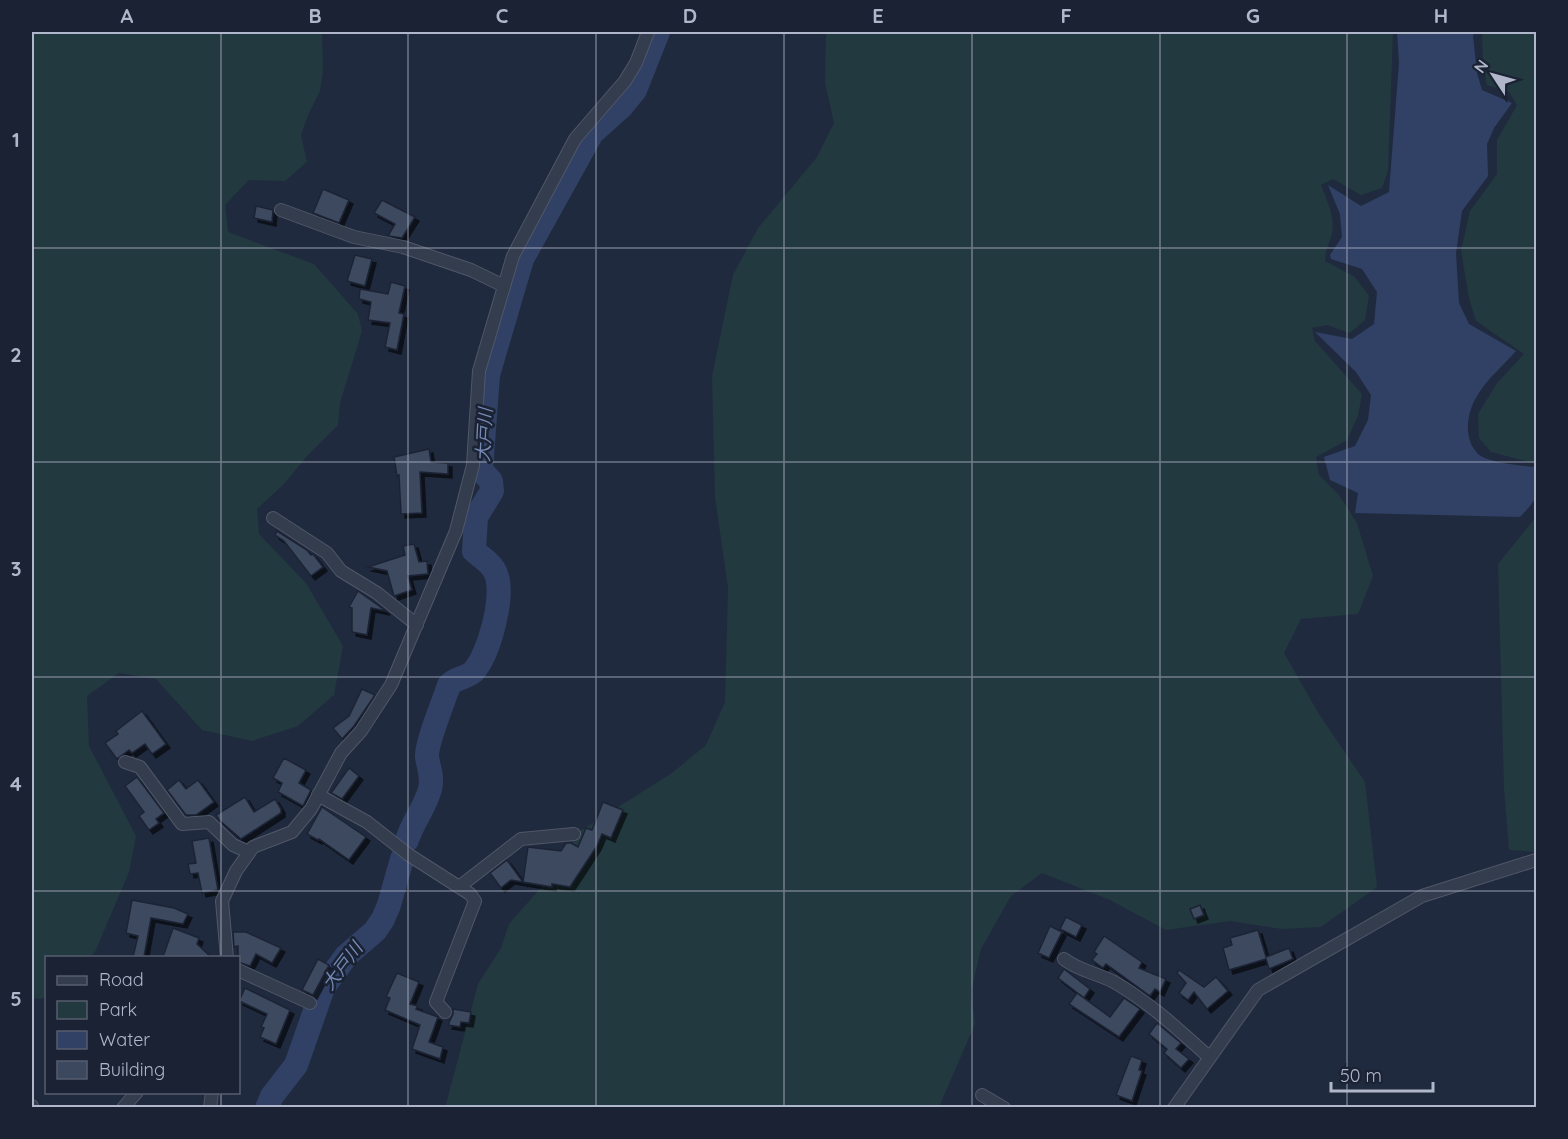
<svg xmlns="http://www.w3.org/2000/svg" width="1568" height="1139" viewBox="0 0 1568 1139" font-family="Quicksand,'Noto Sans JP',sans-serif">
  <defs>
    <filter id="shadow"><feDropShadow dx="4" dy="4" stdDeviation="0" flood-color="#0009"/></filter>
  </defs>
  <rect width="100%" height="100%" fill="#202a3e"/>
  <g fill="#22393f">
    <polygon points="32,32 322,32 323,70 320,91 308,115 301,135 307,162 285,181 249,180 225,205 228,232 314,264 358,314 362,331 340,403 338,425 308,455 283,485 257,509 259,534 306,583 343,646 334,695 298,726 252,741 202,730 156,679 119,673 87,696 89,746 136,836 129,872 95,952 89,957 46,958 46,995 42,999 32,998"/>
    <path d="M 826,32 L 1393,32 L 1388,171 L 1382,188 L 1361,195 L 1333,179 L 1321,185 C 1327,201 1335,216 1332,233 C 1330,244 1325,248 1325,261 L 1355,277 L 1369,296 L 1365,320 L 1350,333 L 1327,325 L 1312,328 L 1315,341 L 1362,394 L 1358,416 L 1347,440 L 1316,457 L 1319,475 L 1339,495 L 1357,523 L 1373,576 L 1358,614 L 1301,619 L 1284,653 L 1319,714 L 1365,782 L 1377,887 L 1321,927 L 1282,929 L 1230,921 L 1166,930 L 1110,900 L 1042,873 L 1011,896 L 981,949 L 971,991 L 975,1024 L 939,1107 L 445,1108 L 478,984 L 501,948 L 509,924 L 550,877 L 580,831 L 672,773 L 706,745 L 725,702 L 728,588 L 715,497 L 712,376 L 733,275 L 758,228 L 817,157 L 834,123 L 825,83 Z"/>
    <polygon points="1482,32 1536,32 1536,464 1491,452 1479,438 1478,414 1497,383 1524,354 1476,321 1469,298 1461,251 1470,211 1497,174 1497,140 1517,105 1509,92 1487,85 1483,65"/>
    <polygon points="1536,517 1536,851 1535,852 1509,850 1504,788 1498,564"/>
  </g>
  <path fill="#314165" d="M 1397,32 L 1475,32 L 1473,36 L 1477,73 L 1482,90 L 1512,103 L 1494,128 L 1487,144 L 1488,176 L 1462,211 L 1456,253 L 1459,303 L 1469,324 L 1516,351 C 1504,365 1488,378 1479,393 C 1467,410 1462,438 1478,454 C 1488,463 1523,466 1536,467 C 1537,496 1540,496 1520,517 L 1355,513 L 1358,493 L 1330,480 L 1324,457 L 1355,446 L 1368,420 L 1371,395 L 1356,372 L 1315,332 L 1352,339 L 1374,324 L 1377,292 L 1362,269 L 1331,259 L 1330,255 L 1342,237 L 1340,214 L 1328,185 L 1361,206 L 1389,192 L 1399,63 Z"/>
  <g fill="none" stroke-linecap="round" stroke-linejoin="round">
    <g stroke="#314165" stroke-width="24">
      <path d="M 407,840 C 413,821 425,808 430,789 C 433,778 429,769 427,757 C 426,743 444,701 449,685 C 455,678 466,678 473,672 C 489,655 505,596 496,574 C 493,564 481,557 474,551 L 476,517 L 492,491 L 491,481 L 481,470 L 488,375 L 522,259 L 592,133 L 621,107 L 635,90 L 658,32"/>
      <polyline points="267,1108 272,1096 296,1065 323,988 346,956 375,931 383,919 389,905 402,859"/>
    </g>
  </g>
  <g fill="#3c485e" stroke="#1c2435" stroke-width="1.5" filter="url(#shadow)">
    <polygon points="323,189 349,200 339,223 313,213"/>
    <polygon points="382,200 415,217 402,238 388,236 395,224 374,213"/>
    <polygon points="256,206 273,210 272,222 254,218"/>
    <polygon points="355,255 372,259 365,286 347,281"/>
    <polygon points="391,282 405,286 399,313 404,314 397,350 385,347 390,323 368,320 371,302 359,299 360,289 388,294"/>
    <polygon points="429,449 431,462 448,463 448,474 420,472 422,513 401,514 399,475 397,476 394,457"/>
    <polygon points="277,531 307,550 311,555 313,554 323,567 311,576 284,541 275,535"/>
    <polygon points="414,544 419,562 427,561 428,574 408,576 412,590 394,596 387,571 368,567 405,555 403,546"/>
    <polygon points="358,591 386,611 371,608 367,635 352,632 352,608 349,607"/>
    <polygon points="362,689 375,695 354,726 342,739 333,728 349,716"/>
    <polygon points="142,711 166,744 152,754 145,744 132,753 129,750 117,759 105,743 118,734 116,731"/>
    <polygon points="284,758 306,770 299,783 311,790 303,806 278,792 282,783 273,778"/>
    <polygon points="349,768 359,776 342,799 331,793"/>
    <polygon points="137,777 164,813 156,819 159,823 149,830 139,816 144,812 125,786"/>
    <polygon points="179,780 186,789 198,780 214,802 196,815 186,815 167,790"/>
    <polygon points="245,797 254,812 275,799 281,809 281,813 241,839 219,820 216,815"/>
    <polygon points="603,802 623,810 611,838 602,834 597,846 570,887 552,884 552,887 511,880 501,888 490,873 507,860 523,882 528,847 561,851 566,843 571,843 578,847 586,828 592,830"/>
    <polygon points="322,807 366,837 349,860 319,839 318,840 307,834"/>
    <polygon points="209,838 218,890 202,893 198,873 190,874 188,864 196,863 192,841"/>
    <polygon points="132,900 174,908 188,914 183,924 151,918 144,957 133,957 138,936 126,933"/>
    <polygon points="1200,905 1204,915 1194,919 1190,909"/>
    <polygon points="1066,917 1082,925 1076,937 1060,929"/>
    <polygon points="1050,926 1062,932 1049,958 1038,953"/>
    <polygon points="173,928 199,938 197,944 211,957 163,957"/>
    <polygon points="1258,930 1266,957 1289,948 1293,959 1269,969 1266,959 1229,970 1223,948 1232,945 1230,938"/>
    <polygon points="233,932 246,932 281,948 272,963 256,954 250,966 238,962 238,946 234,947"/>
    <polygon points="1104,936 1142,962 1139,968 1166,979 1160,992 1155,989 1150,996 1106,964 1103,968 1092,960 1097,954 1094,952"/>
    <polygon points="318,959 329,965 313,995 302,990"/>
    <polygon points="1064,969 1090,989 1084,998 1058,978"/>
    <polygon points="1179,970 1204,987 1216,977 1228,991 1207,1009 1194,992 1188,1000 1179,993 1186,983 1177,973"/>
    <polygon points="397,973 419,982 410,1004 418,1006 416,1009 438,1017 429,1042 443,1047 440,1059 412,1049 420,1025 385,1010 390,998 386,997"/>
    <polygon points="245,988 290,1010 276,1044 260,1037 264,1028 261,1027 267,1014 239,1001"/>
    <polygon points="1077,993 1110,1017 1124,998 1140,1009 1119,1037 1069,1004"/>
    <polygon points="453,1009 471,1012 469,1023 461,1022 460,1027 448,1025 453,1014"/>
    <polygon points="1157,1023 1181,1043 1176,1049 1189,1059 1181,1068 1164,1053 1167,1049 1149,1034"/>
    <polygon points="1131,1056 1142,1060 1139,1070 1142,1071 1132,1101 1116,1095"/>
  </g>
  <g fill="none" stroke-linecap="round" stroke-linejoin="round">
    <defs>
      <g id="street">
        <polyline points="281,210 354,237 403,247 471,270 504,286"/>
        <polyline points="273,518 327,553 341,571 377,593 417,625"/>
        <polyline points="125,762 140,767 182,824 209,822 233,845 249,852"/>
        <polyline points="318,795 367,822 409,855 470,894 475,901 436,1002 445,1012"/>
        <polyline points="459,887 521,839 574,834"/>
        <polyline points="227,958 222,901 236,871 253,847 292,832 311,809 341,753 361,731 391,685 456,531 473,465 479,371 513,256 575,139 625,81 636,63 648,32"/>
        <path d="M 1064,959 C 1079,971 1097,973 1114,982 C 1149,1002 1179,1030 1209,1057"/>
        <polyline points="238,970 310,1003"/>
        <polyline points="982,1095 1004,1108"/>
        <polyline points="32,1106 32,1108"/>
        <polyline points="123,1108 137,1092"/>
        <polyline points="210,1108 212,1092"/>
        <polyline points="1174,1108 1258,990 1422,896 1536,860"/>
      </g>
    </defs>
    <use href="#street" stroke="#505769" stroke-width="14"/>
    <use href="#street" stroke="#343d4e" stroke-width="12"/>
  </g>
  <path fill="none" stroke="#b0b7ca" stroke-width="1.5" stroke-opacity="0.55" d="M 221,32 L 221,958M 408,32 L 408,1108M 596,32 L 596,1108M 784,32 L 784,1108M 972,32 L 972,1108M 1160,32 L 1160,1108M 1347,32 L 1347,1108M 32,248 L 1536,248M 32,462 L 1536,462M 32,677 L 1536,677M 32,891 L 1536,891M 221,1092 L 221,1108"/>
  <g text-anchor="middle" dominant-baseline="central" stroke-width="5" stroke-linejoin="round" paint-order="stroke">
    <g font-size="18" font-style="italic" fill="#748ab4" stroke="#1a2233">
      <text transform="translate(484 435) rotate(-87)">大戸川</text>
      <text transform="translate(342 966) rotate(-53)">大戸川</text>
    </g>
  </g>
  <rect width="1568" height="1139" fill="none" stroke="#1a2233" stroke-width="66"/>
  <rect x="45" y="956" width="195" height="138" fill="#1a2233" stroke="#565e6f" stroke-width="1.5"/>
  <rect x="57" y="976" width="30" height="9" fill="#343d4e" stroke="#565e6f" stroke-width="1.5"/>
  <text x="99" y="986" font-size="18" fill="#b0b7ca">Road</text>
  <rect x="57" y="1001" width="30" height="18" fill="#22393f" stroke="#565e6f" stroke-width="1.5"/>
  <text x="99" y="1016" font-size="18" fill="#b0b7ca">Park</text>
  <rect x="57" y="1031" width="30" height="18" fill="#314165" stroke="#565e6f" stroke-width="1.5"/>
  <text x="99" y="1046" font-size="18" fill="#b0b7ca">Water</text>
  <rect x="57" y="1061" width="30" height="18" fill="#3c485e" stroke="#565e6f" stroke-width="1.5"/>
  <text x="99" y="1076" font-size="18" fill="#b0b7ca">Building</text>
  <g transform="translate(1493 75) rotate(306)" stroke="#1a2233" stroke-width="4.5" paint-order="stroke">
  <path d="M0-4.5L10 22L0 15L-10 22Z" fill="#b0b7ca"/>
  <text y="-9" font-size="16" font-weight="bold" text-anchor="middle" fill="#b0b7ca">N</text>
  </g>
  <path d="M1331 1082v9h102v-9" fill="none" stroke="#b0b7ca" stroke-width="3"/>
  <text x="1340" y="1082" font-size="18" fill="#b0b7ca" stroke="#1a2233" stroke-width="4.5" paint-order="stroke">50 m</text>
  <rect x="33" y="33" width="1502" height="1073" fill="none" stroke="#b0b7ca" stroke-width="2"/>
  <g font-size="20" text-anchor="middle" font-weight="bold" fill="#b0b7ca">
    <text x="127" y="23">A</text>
    <text x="315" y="23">B</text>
    <text x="502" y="23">C</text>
    <text x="690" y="23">D</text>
    <text x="878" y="23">E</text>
    <text x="1066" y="23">F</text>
    <text x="1253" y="23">G</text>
    <text x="1441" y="23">H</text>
    <text x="16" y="147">1</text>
    <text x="16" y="362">2</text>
    <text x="16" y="576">3</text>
    <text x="16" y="791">4</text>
    <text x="16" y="1006">5</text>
  </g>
</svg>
